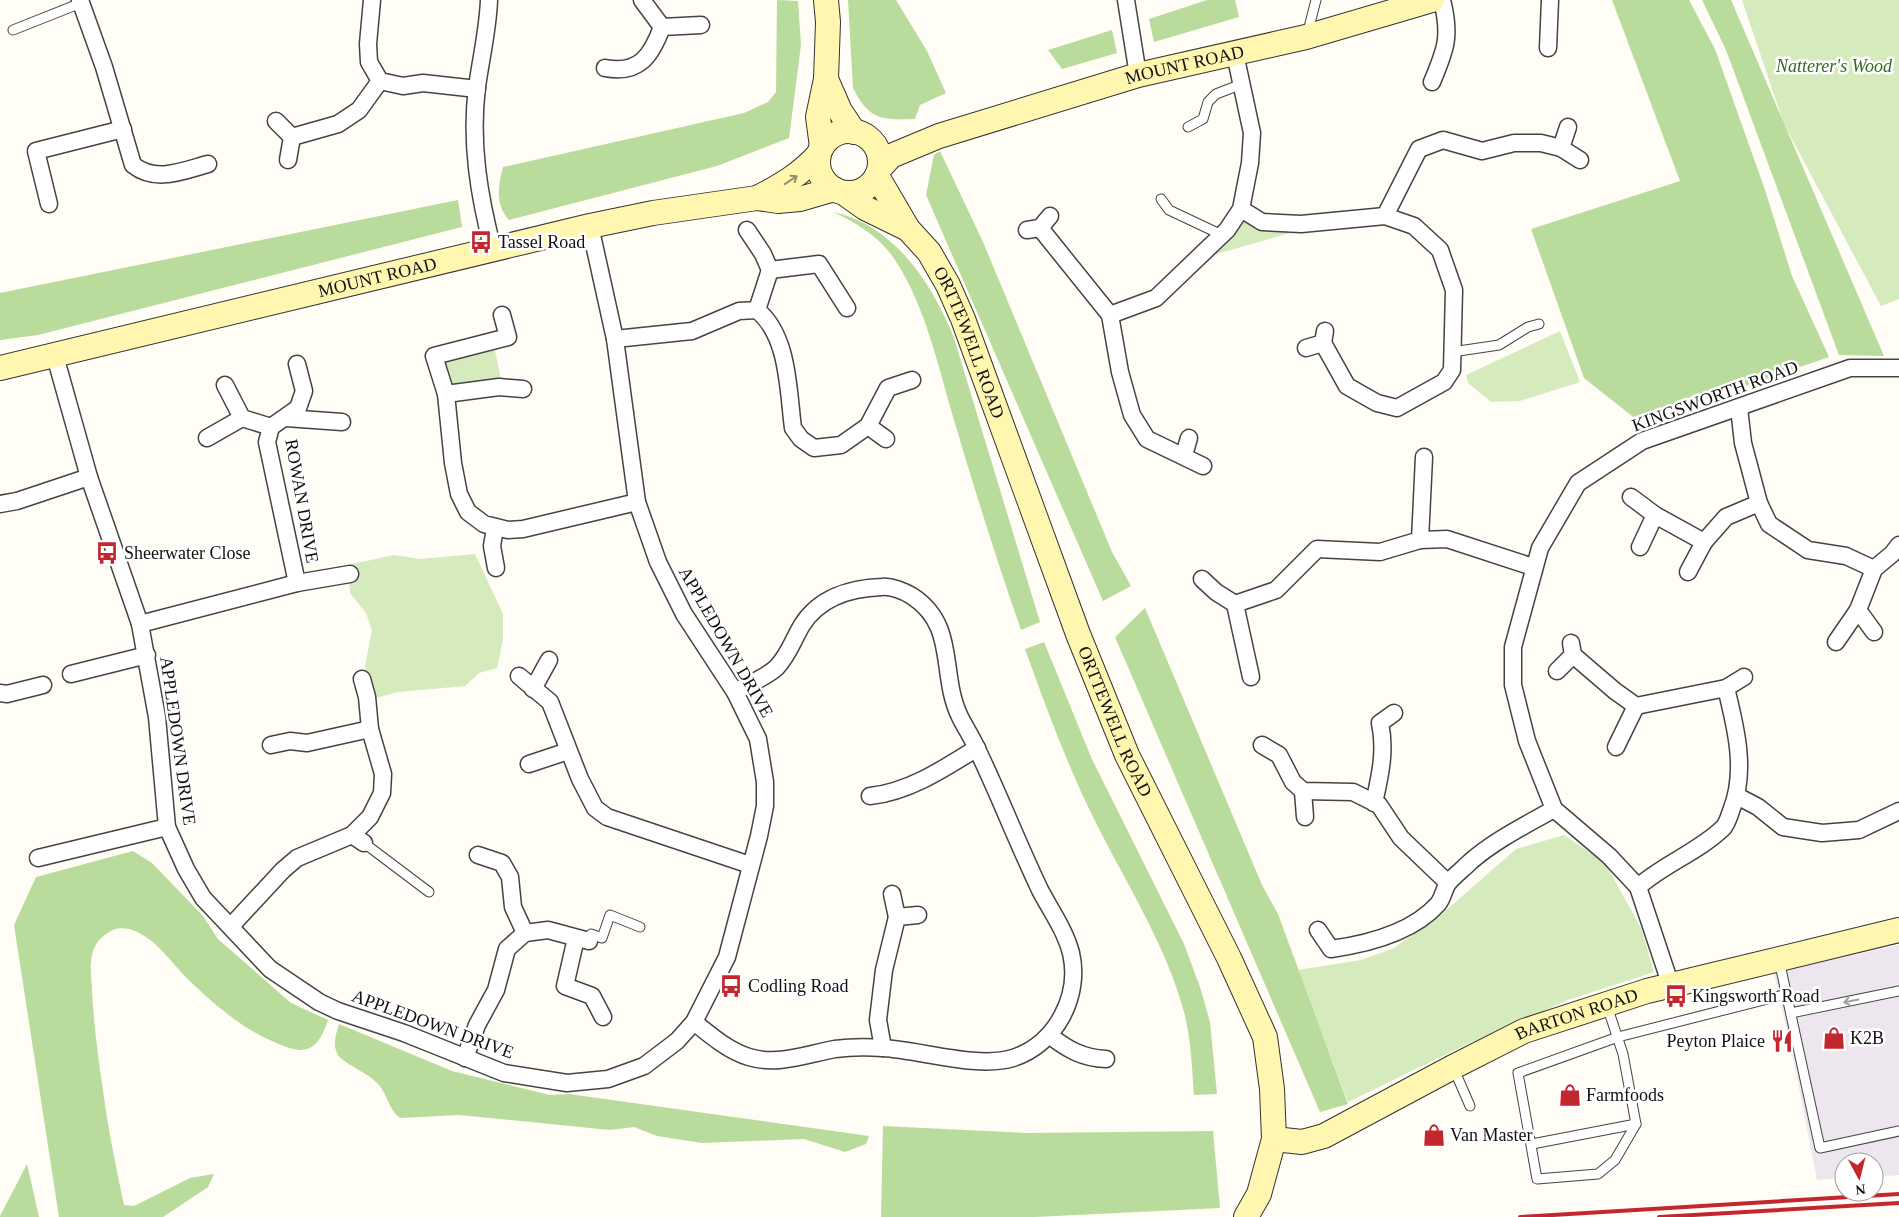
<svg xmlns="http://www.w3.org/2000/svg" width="1899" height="1217" viewBox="0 0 1899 1217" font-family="Georgia,serif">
  <rect width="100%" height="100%" fill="#fffdf5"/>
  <polygon fill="#eee6ef" points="1899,945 1899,1175 1874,1177 1874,1162 1844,1162 1844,1178 1817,1180 1796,1072 1774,973"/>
  <g fill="#d5ebbd">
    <polygon points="1742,0 1899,0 1899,299 1881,306 1784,124"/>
    <polygon points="1243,210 1315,226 1213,255"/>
    <polygon points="1560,331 1580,382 1520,401 1491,402 1468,383 1466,375"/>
    <polygon points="494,346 501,379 448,390 441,356"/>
    <polygon points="475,554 503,614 503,640 497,668 479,673 465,686 398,692 376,698 371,695 365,666 372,630 366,613 350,593 348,565 394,555 420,559"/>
    <polygon points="1564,835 1605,863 1641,928 1654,972 1568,1000 1457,1049 1348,1102 1298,970 1361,960 1394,948 1443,913 1516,849"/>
  </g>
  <g fill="#b9dc9c">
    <path d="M 777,0 L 798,1 L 801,45 L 789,138 L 717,166 L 509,220 C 495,205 498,186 503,167 L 744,113 L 768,102 L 776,92 Z"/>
    <path d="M 848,0 L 896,0 L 927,51 L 946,93 L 920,105 L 915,119 C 881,120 869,120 853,88 Z"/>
    <polygon points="1207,0 1235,0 1239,17 1154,42 1149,19"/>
    <polygon points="1612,0 1689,0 1715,49 1765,190 1792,276 1829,357 1739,388 1678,402 1637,420 1584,378 1531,229 1680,181"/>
    <polygon points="1702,0 1731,0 1884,356 1839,355 1726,50"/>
    <polygon points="1112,30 1117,53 1062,69 1048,50"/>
    <polygon points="940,151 983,242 1112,552 1131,586 1103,601 926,195 934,155"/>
    <polygon points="458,200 462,227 38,335 0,340 0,293"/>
    <path d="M 833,212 C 894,225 932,283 954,338 L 1040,622 L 1021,630 C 997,561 975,491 954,420 C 938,366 926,307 895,260 C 880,237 857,223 833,212 Z"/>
    <polygon points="1145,608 1262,885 1278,914 1348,1104 1320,1112 1115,637"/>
    <path d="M 1044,642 L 1091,757 L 1184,944 L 1200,987 L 1210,1022 L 1217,1094 L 1194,1095 C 1192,1067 1191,1039 1184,1012 C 1166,945 1126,883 1095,821 C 1067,765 1046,707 1025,649 Z"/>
    <path d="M 133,851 L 152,863 L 203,916 L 218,939 L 291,1003 L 328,1020 C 317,1054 303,1056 272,1041 C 242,1028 217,1007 193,984 C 174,967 159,941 135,931 C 125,927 115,927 106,934 C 96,941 92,950 91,962 C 90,972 92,983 92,992 C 94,1025 98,1058 103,1090 C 108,1129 116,1167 124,1205 L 134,1206 L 190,1178 L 214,1174 L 208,1187 L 163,1217 L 59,1217 L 14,925 L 36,877 Z"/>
    <path d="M 339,1024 L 452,1071 L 550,1095 L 569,1094 L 869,1136 L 866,1144 L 845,1152 L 804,1139 L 702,1143 L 657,1136 L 634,1127 L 610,1130 L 459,1115 L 400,1118 C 389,1110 388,1096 379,1085 C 369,1073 344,1064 338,1055 C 332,1045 336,1034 339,1024 Z"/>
    <polygon points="883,1126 1026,1133 1213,1131 1220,1208 1035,1217 881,1217"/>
    <polygon points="27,1164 39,1217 0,1217 0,1216"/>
  </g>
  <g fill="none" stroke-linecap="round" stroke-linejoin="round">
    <defs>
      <g id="lane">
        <polyline points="13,30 81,3"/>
        <polyline points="1307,35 1316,0"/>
        <polyline points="1188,127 1203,119 1208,102 1216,94 1242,84"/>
        <polyline points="1161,199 1169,210 1222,235"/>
        <polyline points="1452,352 1499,345 1528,327 1539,324"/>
        <polyline points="364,843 429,892"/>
        <polyline points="589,941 591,934 602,938 610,915 640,927"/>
        <polyline points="1779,960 1820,1148 1899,1131"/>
        <polyline points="1791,1013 1899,991"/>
        <polyline points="1453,1067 1470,1106"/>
        <polyline points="1636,1124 1615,1160 1598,1174 1537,1179 1518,1073 1618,1037 1787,994"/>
        <polyline points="1532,1144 1636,1124 1623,1054 1607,1006"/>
      </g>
      <g id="street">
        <path d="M 80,0 L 104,67 L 133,165 C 156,183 182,171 208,164"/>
        <polyline points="372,0 368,44 369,62 380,81 403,86 423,83 477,89"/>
        <path d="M 489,0 C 488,29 481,58 477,87 C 470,143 479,196 493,250"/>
        <polyline points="642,0 662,27"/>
        <polyline points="1126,0 1138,75"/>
        <polyline points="1548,48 1550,0"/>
        <path d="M 605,68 C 640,75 652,54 662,27 L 701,25"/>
        <path d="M 1432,82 C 1446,49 1451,36 1442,0"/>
        <polyline points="276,121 292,137 288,160"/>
        <polyline points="1568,127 1561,148 1580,160"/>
        <polyline points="292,137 338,124 359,110 380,81"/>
        <polyline points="49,204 36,151 123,129"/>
        <polyline points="1241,209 1262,222 1301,224 1385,216 1414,226 1440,250 1454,290 1452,370 1444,382 1397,408 1377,403 1347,386 1323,343"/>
        <polyline points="1385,216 1419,149 1443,140 1482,151 1514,143 1541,143 1561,148"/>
        <polyline points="1040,228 1110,315 1120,372 1132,415 1147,439 1203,466"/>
        <polyline points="747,230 763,254 770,270 819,264 847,308"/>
        <polyline points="1027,230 1040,228 1050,216"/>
        <path d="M 757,310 C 789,336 788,391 793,428 L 801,439 L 814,448 L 841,445 L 868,426 L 888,388 L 912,380"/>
        <polyline points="502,315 508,337 434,356 446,394 453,463 459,494 468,512 484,524 508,530 523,529 637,502"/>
        <polyline points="1110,315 1156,298 1227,230 1241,209 1250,163 1252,133 1235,54"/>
        <polyline points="615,339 692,331 739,311 757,310 770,270"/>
        <polyline points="1306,348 1323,343 1325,331"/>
        <polyline points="55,356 89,477 140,624 157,717 167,827 186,869 203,898 270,969 319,1002 338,1011 404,1033 504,1073 567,1083 608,1079 644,1066 677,1041 694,1022 727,957 759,836 765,806 765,782 758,739 735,692 684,614 658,562 637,502 615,339 590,226"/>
        <polyline points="225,385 242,418 271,427"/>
        <polyline points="446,394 499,387 523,389"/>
        <polyline points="1739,408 1743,443 1759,503 1769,524 1808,550 1846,556 1874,569 1892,554 1899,545"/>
        <polyline points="286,418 342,422"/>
        <polyline points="868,426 886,439"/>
        <polyline points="207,438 242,418"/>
        <polyline points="1184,455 1189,438"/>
        <polyline points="1631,497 1655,515 1704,542 1726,517 1759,503"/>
        <polyline points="0,504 17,501 89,477"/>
        <polyline points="495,528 492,546 496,568"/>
        <polyline points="1420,540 1424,457"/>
        <polyline points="1640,547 1655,515"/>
        <polyline points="1688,572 1704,542"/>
        <polyline points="1202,579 1216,592 1235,604 1251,677"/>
        <polyline points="297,583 267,442 271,427 298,408 304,391 297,364"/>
        <polyline points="1235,604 1276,590 1317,549 1380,552 1420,540 1447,539 1533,567"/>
        <polyline points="1858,610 1874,632"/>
        <polyline points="140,624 297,583 350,574"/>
        <polyline points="1836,642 1858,610 1874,569"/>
        <path d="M 1573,655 L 1615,691 L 1636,706 L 1726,688 C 1736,728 1747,772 1731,811 C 1729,817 1727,824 1723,828 C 1698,852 1664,864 1638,887"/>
        <polyline points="1557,671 1573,655 1571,643"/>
        <polyline points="71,674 147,655"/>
        <polyline points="519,676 550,702 580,779 595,808 607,817 750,865"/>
        <polyline points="1726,688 1744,677"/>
        <polyline points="533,689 549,660"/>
        <polyline points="0,693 7,694 43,685"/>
        <polyline points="271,745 290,741 307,743 370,729"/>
        <polyline points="1262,745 1279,755 1293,782 1303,791 1353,792 1379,805 1401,838 1448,883"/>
        <polyline points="1616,747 1636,706"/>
        <polyline points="529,764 568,751"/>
        <polyline points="1303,791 1305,817"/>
        <path d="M 870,796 C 909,792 945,768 977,748"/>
        <polyline points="1737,796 1758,807 1783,827 1822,833 1859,830 1899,811"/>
        <path d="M 1374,803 C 1380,776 1386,751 1380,723 L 1394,713"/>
        <polyline points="352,835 364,843"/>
        <polyline points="478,855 502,863 510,877 513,907 525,933"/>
        <polyline points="38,858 167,827"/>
        <polyline points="892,894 897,917 918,915"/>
        <polyline points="231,926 283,870 297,858 352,835 370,817 382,793 383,774 370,729 367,697 362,679"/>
        <path d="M 1318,930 L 1331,949 C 1367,944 1412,933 1438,904 C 1443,898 1444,889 1448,883 C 1454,876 1463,869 1470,862 C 1495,840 1526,825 1554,809"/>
        <polyline points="576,938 565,986 592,996 603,1017"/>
        <polyline points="1671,986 1638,887 1609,856 1554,809 1527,741 1513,685 1513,647 1540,548 1578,483 1642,441 1850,368 1899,368"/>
        <path d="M 694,1022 C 710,1035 729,1051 749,1057 C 777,1066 807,1054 835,1049 C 850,1047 868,1047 883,1048 C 920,1050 978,1069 1013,1058 C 1056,1044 1081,996 1071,953 C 1065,930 1051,911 1040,890 C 1018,844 1000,797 978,751 C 973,739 966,729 960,717 C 939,674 958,626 912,596 C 904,591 891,586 882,587 C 850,588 819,598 802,625 C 793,640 789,654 777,667 C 767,677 748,684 735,692"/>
        <path d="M 1049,1035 C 1067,1049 1082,1058 1106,1059"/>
        <polyline points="883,1048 878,1020 884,970 897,917"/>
        <polyline points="465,1058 477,1025 496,990 507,949 525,933 548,930 589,941"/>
      </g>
      <g id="secondary">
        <polyline points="826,79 840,111 854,132"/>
        <circle cx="849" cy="162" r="31"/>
        <polyline points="822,147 818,117 826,79 828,22 826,0"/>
        <path id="s1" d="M 880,168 L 891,156 L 939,136 L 1138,75 L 1306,37 L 1432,0"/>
        <path id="s2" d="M 877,176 L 908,229 L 929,252 L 948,285 L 963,319 L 1078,634 L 1127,755 L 1229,958 L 1265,1037 L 1272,1089 L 1274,1139 L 1259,1194 L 1246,1217"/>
        <polyline points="844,193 865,208 908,229"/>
        <path d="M 757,198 C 781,186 801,174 819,154"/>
        <path id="s3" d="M 0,368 L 590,226 L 653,213 L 757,198 L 778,201 L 800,199 L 834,189"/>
        <path id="s4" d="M 1274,1139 L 1302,1142 L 1324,1136 L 1453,1067 L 1524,1031 L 1647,991 L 1899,930"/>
      </g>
    </defs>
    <use href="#lane" stroke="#444" stroke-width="11"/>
    <use href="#street" stroke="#444" stroke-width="19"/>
    <use href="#secondary" stroke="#333" stroke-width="26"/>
    <use href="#lane" stroke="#fff" stroke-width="9"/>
    <use href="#street" stroke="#fff" stroke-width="16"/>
    <use href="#secondary" stroke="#fff6b0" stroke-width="24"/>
    <g stroke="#c4262e" stroke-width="4">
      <polyline points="1520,1217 1899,1194"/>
      <polyline points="1659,1217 1899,1203"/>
    </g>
  </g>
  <defs><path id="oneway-shaft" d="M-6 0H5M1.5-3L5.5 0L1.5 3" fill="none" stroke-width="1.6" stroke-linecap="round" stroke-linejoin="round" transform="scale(1.25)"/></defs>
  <use stroke="#948f68" href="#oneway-shaft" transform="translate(791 180) rotate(-34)"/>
  <use stroke="#a0a0a0" href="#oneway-shaft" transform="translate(1851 1001) rotate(168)"/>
  <defs>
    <symbol id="bus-bare" viewBox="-9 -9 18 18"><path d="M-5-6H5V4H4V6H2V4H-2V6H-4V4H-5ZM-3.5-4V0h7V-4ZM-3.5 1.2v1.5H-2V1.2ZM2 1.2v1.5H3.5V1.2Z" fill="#c4262e" stroke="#fff" stroke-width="2.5" paint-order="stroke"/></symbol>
    <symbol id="shop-bare" viewBox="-9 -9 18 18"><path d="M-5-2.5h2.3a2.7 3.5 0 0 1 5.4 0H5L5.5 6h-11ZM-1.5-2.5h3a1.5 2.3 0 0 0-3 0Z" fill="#c4262e" stroke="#fff" stroke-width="2.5" paint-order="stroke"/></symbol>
    <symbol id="restaurant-bare" viewBox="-9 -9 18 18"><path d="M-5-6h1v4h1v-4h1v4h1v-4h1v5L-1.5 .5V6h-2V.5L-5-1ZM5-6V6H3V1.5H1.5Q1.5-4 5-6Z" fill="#c4262e" stroke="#fff" stroke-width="2.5" paint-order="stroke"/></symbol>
  </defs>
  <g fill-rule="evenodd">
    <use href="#bus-bare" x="465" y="226" width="32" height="32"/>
    <use href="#bus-bare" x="91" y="537" width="32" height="32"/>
    <use href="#bus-bare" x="715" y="970" width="32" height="32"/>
    <use href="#bus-bare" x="1660" y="980" width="32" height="32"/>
    <use href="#shop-bare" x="1818" y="1022" width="32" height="32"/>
    <use href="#restaurant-bare" x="1766" y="1025" width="32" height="32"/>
    <use href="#shop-bare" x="1554" y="1079" width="32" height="32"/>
    <use href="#shop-bare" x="1418" y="1119" width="32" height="32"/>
  </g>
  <g text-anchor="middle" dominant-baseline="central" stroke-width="5" stroke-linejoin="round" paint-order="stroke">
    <g font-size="18" fill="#111" stroke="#fff">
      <text stroke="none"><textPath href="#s1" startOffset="324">MOUNT ROAD</textPath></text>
      <text stroke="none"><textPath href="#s3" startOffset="388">MOUNT ROAD</textPath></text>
      <text stroke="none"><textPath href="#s2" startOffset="192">ORTTEWELL ROAD</textPath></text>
      <text transform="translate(1715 396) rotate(-20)">KINGSWORTH ROAD</text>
      <text transform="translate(302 501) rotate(80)">ROWAN DRIVE</text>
      <text transform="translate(726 642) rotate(60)">APPLEDOWN DRIVE</text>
      <text stroke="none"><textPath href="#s2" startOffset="598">ORTTEWELL ROAD</textPath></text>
      <text transform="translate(178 741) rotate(82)">APPLEDOWN DRIVE</text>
      <text stroke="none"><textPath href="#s4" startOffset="332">BARTON ROAD</textPath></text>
      <text transform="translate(433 1024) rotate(20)">APPLEDOWN DRIVE</text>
    </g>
    <g font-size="18" font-style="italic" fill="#2f6b1f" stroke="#fff">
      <text x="1834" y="66">Natterer's Wood</text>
    </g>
    <g font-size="18" fill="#111" stroke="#fff" text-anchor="start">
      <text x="498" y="242">Tassel Road</text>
      <text x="124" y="553">Sheerwater Close</text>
      <text x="748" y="986">Codling Road</text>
      <text x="1692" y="996">Kingsworth Road</text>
      <text x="1850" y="1038">K2B</text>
      <text x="1765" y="1041" text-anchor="end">Peyton Plaice</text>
      <text x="1586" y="1095">Farmfoods</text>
      <text x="1450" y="1135">Van Master</text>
    </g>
  </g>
  <g transform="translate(1859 1177) rotate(173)"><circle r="24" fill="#ffffff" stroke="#a0a0a0"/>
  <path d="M0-4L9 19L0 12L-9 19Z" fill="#c4262e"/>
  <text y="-8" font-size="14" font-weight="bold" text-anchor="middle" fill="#111111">N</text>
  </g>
</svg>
